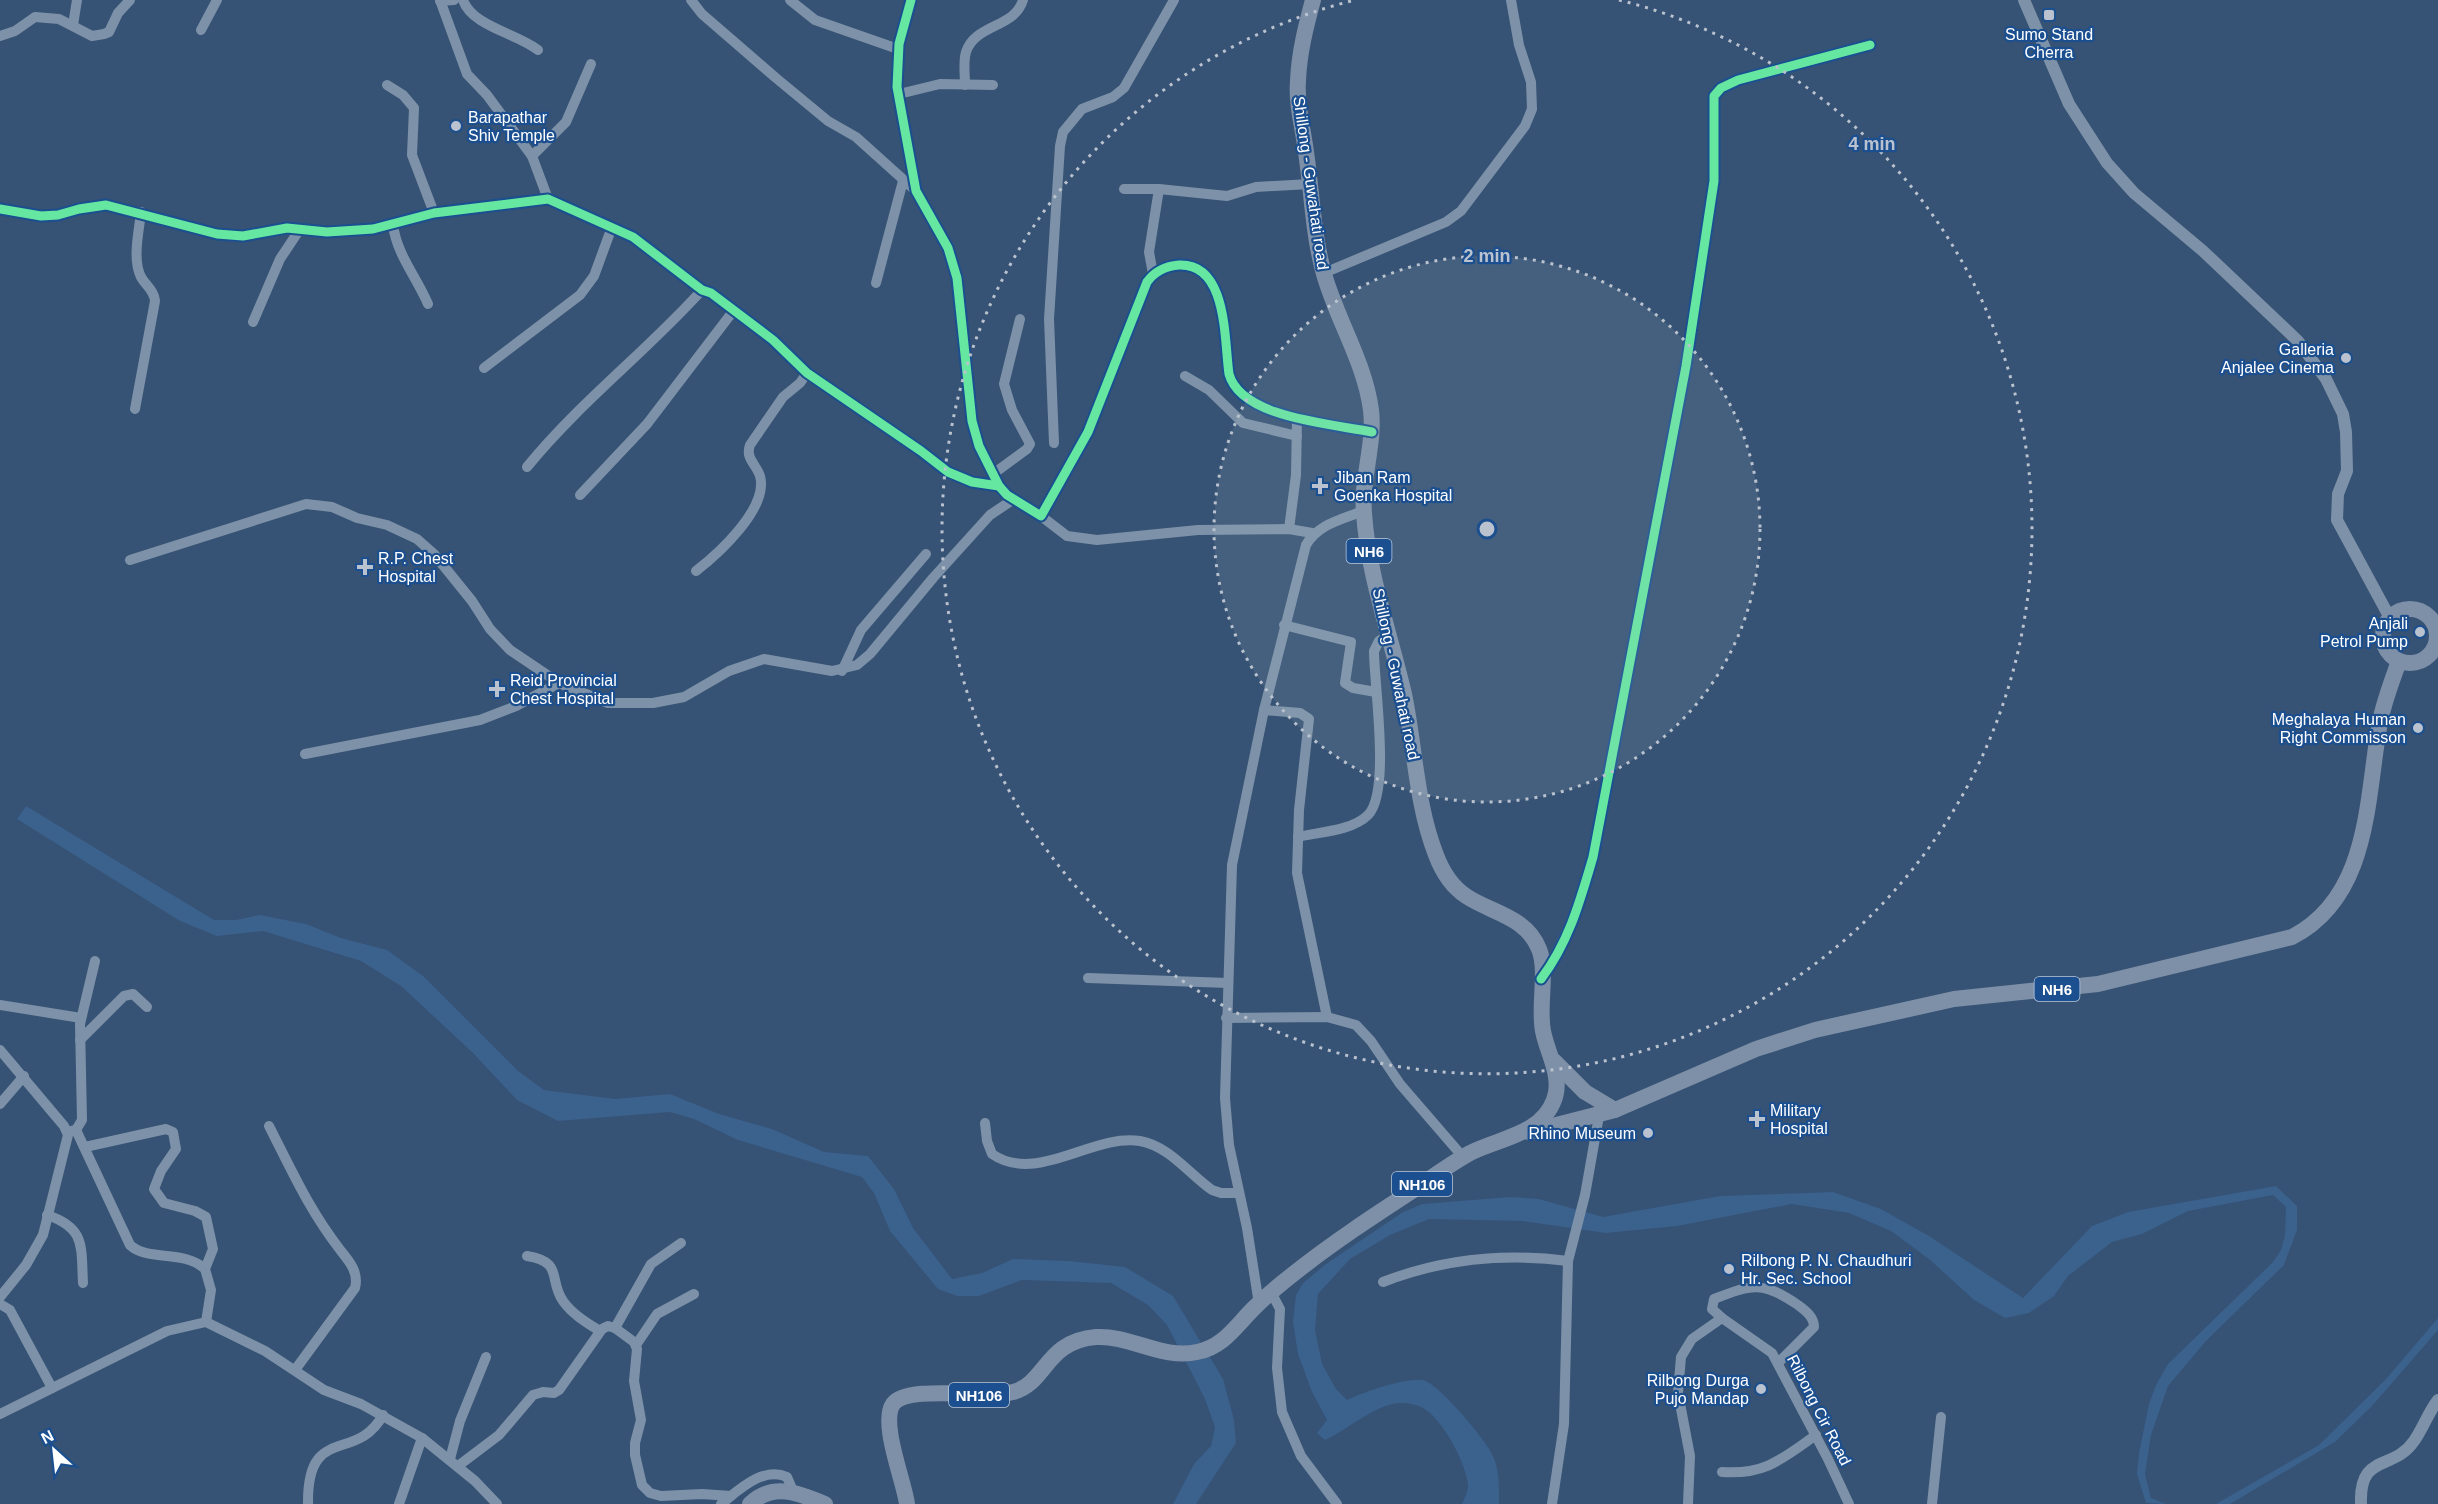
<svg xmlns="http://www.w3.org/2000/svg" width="2438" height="1504" viewBox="0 0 2438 1504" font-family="Arial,sans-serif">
  <rect width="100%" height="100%" fill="#365274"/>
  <g fill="#3b618d">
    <polygon points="26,806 214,920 236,920 260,915 306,924 341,938 387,950 423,976 517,1070 544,1090 615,1099 670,1094 719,1114 772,1129 824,1152 868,1156 894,1189 913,1228 952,1279 982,1273 1013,1259 1069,1261 1125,1267 1173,1296 1223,1379 1234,1420 1236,1443 1196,1504 1173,1504 1194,1464 1211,1446 1215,1427 1205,1399 1167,1325 1148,1305 1111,1283 1022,1280 979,1296 957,1296 938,1289 890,1231 874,1193 862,1177 738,1140 694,1119 670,1112 558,1121 517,1100 472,1052 401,986 361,961 263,931 217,936 180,921 17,819"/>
    <path d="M 2276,1186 L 2297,1206 L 2297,1230 L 2284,1265 L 2206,1341 L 2168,1386 L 2151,1435 L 2145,1474 L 2151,1498 L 2166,1504 L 2146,1503 L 2137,1474 L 2139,1453 L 2149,1404 L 2156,1385 L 2168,1364 L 2273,1262 L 2281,1250 L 2285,1235 L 2286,1207 L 2273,1195 L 2188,1211 L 2142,1234 L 2112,1242 L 2068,1276 L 2054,1296 L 2029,1313 L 2005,1318 L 1974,1300 L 1929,1259 L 1891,1231 L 1849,1213 L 1792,1204 L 1677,1226 L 1606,1233 L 1523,1221 L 1429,1219 L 1390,1235 L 1350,1259 L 1318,1294 L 1315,1330 L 1322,1364 L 1336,1389 L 1347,1400 C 1364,1392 1403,1378 1423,1380 C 1438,1383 1485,1439 1492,1454 C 1500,1469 1499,1488 1499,1504 L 1462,1504 C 1464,1499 1468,1492 1468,1486 C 1467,1465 1444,1422 1426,1410 C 1422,1406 1409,1403 1404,1403 C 1378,1401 1348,1430 1325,1440 L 1317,1433 L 1327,1420 L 1312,1392 L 1298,1354 L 1293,1322 L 1296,1295 L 1303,1283 L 1326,1264 L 1403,1212 L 1422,1204 L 1510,1197 L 1539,1199 L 1603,1217 L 1720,1196 L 1833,1192 L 1881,1209 L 1929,1236 L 2023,1298 L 2092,1226 L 2128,1212 Z"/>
    <polygon points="2438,1318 2438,1330 2372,1406 2335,1442 2230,1504 2216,1504 2319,1445 2386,1379"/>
  </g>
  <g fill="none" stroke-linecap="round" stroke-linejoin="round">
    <g stroke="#7d92a8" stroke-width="10">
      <polyline points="440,0 467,74 487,95 532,156 548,199"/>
      <path d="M 463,0 C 472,26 516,33 538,50"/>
      <polyline points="691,0 702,14 776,78 828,121 856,137 916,191"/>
      <polyline points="790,0 815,20 898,49"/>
      <path d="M 911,0 L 899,44 L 897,87 L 916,191 L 948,248 L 957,278 L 972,421 L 979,446 L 999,486 L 1007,495 L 1041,516 L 1088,432 L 1147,282 C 1155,271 1166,266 1179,265 C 1228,263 1224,340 1229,374 C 1241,418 1332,424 1372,432"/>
      <polyline points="440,1 454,0"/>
      <polyline points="73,25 77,0"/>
      <polyline points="201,30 217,0"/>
      <polyline points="0,36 15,31 35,17 59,19 92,36 104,34 109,32 118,13 130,0"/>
      <polyline points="387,85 403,95 414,108 412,155 434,213"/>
      <path d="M 965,85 C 965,74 963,62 966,52 C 975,24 1015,28 1023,0"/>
      <polyline points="899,94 940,84 993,85"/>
      <polyline points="532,156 566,122 591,64"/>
      <polyline points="1124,189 1159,189 1227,196 1256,187 1310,184"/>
      <polyline points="0,209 41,216 58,215 79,209 106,205 217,234 243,236 287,228 327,232 373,229 434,213 548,199 633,237 702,290 711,293 773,340 807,373 921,451 948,472 972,482 999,486"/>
      <path d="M 393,225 C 397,255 416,276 428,304"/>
      <polyline points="1324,273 1446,222 1461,211 1525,126 1532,109 1531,82 1519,45 1511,0"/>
      <polyline points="1153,274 1149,252 1159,189"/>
      <polyline points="876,283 903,181"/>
      <polyline points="253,322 280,259 300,229"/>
      <polyline points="484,368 580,295 594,276 612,227"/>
      <polyline points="1185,376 1209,390 1243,423 1297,436"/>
      <path d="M 135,409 L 155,301 C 154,290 146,286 141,277 C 132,259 139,232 141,212"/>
      <polyline points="1054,443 1049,319 1060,146 1063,132 1082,109 1113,97 1124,88 1174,0"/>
      <path d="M 527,467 C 580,402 646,352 702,290"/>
      <polyline points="993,474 1027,449 1030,444 1012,410 1004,384 1020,319"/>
      <polyline points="580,495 647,424 734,310"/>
      <polyline points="1041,516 1067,536 1097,540 1198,530 1289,529 1312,533"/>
      <polyline points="1289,529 1296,475 1297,417"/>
      <polyline points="130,560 306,504 332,507 357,518 387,525 417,539 434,554 472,601 490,629 510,650 559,683 608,703 653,703 684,697 729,671 764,659 832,671 857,665 870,654 933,578 990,515 1014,499"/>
      <path d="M 696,571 C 718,554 769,508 760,476 C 756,464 745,458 750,445 L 783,397 L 800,383 L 807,373"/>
      <polyline points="1284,625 1351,642 1345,683 1353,688 1376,692"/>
      <polyline points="842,671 861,630 926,554"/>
      <polyline points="1264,710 1300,713 1309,719 1299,810 1297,873 1327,1017"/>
      <polyline points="305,754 480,720 516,706 559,683"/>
      <path d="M 1298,837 C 1319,832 1352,831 1368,815 C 1391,792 1374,685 1374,651 L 1379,641 L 1389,634"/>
      <polyline points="1088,978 1228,983"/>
      <polyline points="0,1005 81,1018"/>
      <polyline points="1226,1018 1327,1017 1356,1025 1371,1041 1400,1084 1463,1157"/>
      <polyline points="80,1040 124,996 133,994 147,1007"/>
      <polyline points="0,1050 64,1126 68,1135 43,1235 26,1265 0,1297"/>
      <polyline points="0,1104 24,1076"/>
      <path d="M 985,1123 L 987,1141 L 992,1154 C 1037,1185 1093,1133 1140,1141 C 1169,1146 1189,1174 1212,1190 L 1221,1193 L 1239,1193"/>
      <path d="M 269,1126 C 292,1171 309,1210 341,1251 C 350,1262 359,1273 355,1288 L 295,1370"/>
      <path d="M 76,1130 L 130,1245 C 148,1262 183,1249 205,1269 L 211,1290 L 206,1322"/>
      <polyline points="71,1131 76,1130 82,1120 80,1024 95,961"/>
      <polyline points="85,1147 166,1129 173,1132 176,1149 161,1171 154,1189 164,1203 195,1211 206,1217 213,1249 205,1269"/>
      <path d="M 47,1215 C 86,1228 81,1247 83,1283"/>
      <path d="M 527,1256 C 564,1262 548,1279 563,1301 C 572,1314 587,1323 600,1331"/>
      <path d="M 1383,1282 C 1442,1259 1506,1253 1568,1261"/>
      <polyline points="1271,1292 1280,1309 1277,1368 1282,1412 1301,1456 1337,1504"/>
      <polyline points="0,1304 10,1310 52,1388"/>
      <path d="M 1259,1304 L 1247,1228 L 1229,1145 L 1225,1098 L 1232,865 L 1264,710 L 1306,545 C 1318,524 1341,520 1363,511"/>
      <polyline points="1722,1318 1772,1353 1828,1459 1849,1504"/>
      <polyline points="615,1328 634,1342 637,1349 634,1381 641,1420 635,1443 635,1455 642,1485 650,1493 661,1496 702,1494 731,1496"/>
      <polyline points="636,1345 657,1314 694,1294"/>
      <polyline points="0,1414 167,1331 206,1322 265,1351 324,1390 361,1404 422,1438 475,1481 497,1504"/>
      <polyline points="450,1459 460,1421 486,1357"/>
      <polyline points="458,1466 499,1435 533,1395 543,1392 554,1393 559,1390 602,1329 608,1326 615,1328 651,1264 681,1243"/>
      <path d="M 1722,1472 C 1765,1475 1782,1459 1816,1435"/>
      <path d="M 308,1504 C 307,1423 356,1464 383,1415"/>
      <polyline points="399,1504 422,1438"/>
      <path d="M 721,1504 C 739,1490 763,1466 787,1477 L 793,1491"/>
      <polyline points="1552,1504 1564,1424 1568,1261 1585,1195 1599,1116"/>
      <path d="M 1688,1504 L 1690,1456 L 1678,1393 L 1681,1357 L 1692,1339 L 1722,1318 L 1712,1309 L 1714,1299 C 1752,1284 1763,1281 1798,1305 C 1806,1311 1814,1317 1814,1327 L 1778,1363"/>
      <polyline points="1932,1504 1941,1417"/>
    </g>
    <g stroke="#7d92a8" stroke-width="12">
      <polyline points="2024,0 2069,104 2107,163 2134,193 2203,251 2298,341 2326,379 2343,414 2346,432 2347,471 2338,494 2337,520 2390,618"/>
      <path d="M 1542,977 C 1569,941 1580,900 1593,857 L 1686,366 L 1714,181 L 1714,96 L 1721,88 L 1738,80 L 1870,45"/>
      <path d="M 2361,1504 C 2359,1452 2393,1472 2414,1441 C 2423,1428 2428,1413 2438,1400"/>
    </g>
    <g stroke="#7e90a7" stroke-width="16">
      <circle cx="2410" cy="636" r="27"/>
      <path d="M 1554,1061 L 1585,1092 L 1615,1110 L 1756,1049 L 1815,1030 L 1954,999 L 2098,984 L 2292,937 C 2371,896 2366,798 2380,722 C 2384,701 2392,681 2399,661"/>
      <polyline points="1529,1132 1615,1110"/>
      <path d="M 750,1504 C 773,1482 799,1493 825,1504"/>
      <path d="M 907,1504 C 904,1481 880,1423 893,1404 C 908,1384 986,1399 1013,1392 C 1046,1384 1045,1341 1096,1337 C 1130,1335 1163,1360 1197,1352 C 1223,1347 1235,1327 1253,1309 C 1265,1297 1278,1286 1292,1275 C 1332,1243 1375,1215 1418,1187 C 1435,1175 1452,1163 1470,1153 C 1499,1138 1541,1135 1554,1100 C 1563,1077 1547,1053 1543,1031 C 1538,1005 1548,971 1539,949 C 1526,916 1491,913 1466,896 C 1451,886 1442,871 1436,855 C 1416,804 1415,747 1404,694 C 1390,634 1368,574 1364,513 C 1361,478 1375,445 1371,410 C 1365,363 1337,320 1324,274 C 1313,235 1312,193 1306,152 C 1303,128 1296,105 1298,81 C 1299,53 1306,26 1313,0"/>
    </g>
    <defs>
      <g id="cycleway">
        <path d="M 911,0 L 899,44 L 897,87 L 916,191 L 948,248 L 957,278 L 972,421 L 979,446 L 999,486 L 1007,495 L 1041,516 L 1088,432 L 1147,282 C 1155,271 1166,266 1179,265 C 1228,263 1224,340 1229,374 C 1241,418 1332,424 1372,432"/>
        <polyline points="0,209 41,216 58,215 79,209 106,205 217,234 243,236 287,228 327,232 373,229 434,213 548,199 633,237 702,290 711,293 773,340 807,373 921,451 948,472 972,482 999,486"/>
        <path d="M 1541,979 C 1569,942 1580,901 1593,857 L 1686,366 L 1714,181 L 1714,96 L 1721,88 L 1738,80 L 1870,45"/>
      </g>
    </defs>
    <use href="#cycleway" stroke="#1b4f8f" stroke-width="13"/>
    <use href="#cycleway" stroke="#66e7a1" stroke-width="9"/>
  </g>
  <circle cx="1487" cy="529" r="273" fill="#b9c2ce" fill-opacity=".12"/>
  <g fill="none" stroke="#b9c2ce" stroke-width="3" stroke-dasharray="3 6">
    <circle cx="1487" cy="529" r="273"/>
    <path d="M1619 0A545 545 0 1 1 1355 0"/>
  </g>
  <g fill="#b9c2ce" stroke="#1b4f8f" stroke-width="2">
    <rect x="2043" y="9" width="12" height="12" rx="3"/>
    <circle cx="456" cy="126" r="6"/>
    <circle cx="2346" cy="358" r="6"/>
    <path d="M1317 477h6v6h6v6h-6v6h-6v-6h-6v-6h6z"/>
    <path d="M362 558h6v6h6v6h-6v6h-6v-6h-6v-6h6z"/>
    <circle cx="2420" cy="632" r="6"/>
    <path d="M494 680h6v6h6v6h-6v6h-6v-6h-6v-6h6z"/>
    <circle cx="2418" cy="728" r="6"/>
    <path d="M1754 1110h6v6h6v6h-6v6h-6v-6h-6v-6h6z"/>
    <circle cx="1648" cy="1133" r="6"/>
    <circle cx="1729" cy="1269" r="6"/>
    <circle cx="1761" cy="1389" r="6"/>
  </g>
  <g text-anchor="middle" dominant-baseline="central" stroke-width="4.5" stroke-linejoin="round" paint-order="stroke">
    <g fill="#1b4f8f" stroke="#bbcadd" stroke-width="1.5">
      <rect x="1346.5" y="539" width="45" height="24" rx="4.5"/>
      <rect x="2034.5" y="977" width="45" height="24" rx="4.5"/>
      <rect x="1392" y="1172" width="60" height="24" rx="4.5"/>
      <rect x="949" y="1383" width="60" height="24" rx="4.5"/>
    </g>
    <g font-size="15" font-weight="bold" fill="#fff">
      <text x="1369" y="551">NH6</text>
      <text x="2057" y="989">NH6</text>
      <text x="1422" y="1184">NH106</text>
      <text x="979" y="1395">NH106</text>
    </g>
    <g font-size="16" fill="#fff" stroke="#1b4f8f" text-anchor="start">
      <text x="2049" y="34" text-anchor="middle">Sumo Stand<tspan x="2049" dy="18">Cherra</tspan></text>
      <text x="468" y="117">Barapathar<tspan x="468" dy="18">Shiv Temple</tspan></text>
      <text x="2334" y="349" text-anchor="end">Galleria<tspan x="2334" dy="18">Anjalee Cinema</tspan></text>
      <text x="1334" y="477">Jiban Ram<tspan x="1334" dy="18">Goenka Hospital</tspan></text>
      <text x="378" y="558">R.P. Chest<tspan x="378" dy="18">Hospital</tspan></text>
      <text x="2408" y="623" text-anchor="end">Anjali<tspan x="2408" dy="18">Petrol Pump</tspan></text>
      <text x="510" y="680">Reid Provincial<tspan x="510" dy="18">Chest Hospital</tspan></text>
      <text x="2406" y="719" text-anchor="end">Meghalaya Human<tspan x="2406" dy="18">Right Commisson</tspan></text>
      <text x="1770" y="1110">Military<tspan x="1770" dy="18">Hospital</tspan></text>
      <text x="1636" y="1133" text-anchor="end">Rhino Museum</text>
      <text x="1741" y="1260">Rilbong P. N. Chaudhuri<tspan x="1741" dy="18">Hr. Sec. School</tspan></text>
      <text x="1749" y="1380" text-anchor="end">Rilbong Durga<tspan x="1749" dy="18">Pujo Mandap</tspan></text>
    </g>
    <g font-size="16" fill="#fff" stroke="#1b4f8f">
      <text transform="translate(1311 183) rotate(82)">Shillong - Guwahati road</text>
      <text transform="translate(1396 674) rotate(78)">Shillong - Guwahati road</text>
      <text transform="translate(1819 1410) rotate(63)">Rilbong Cir Road</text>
    </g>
  </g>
  <circle cx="1487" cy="529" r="9" fill="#b9c2ce" stroke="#1b4f8f" stroke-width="3"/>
  <g font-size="18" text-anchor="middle" font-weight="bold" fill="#b9c2ce" stroke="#1b4f8f" stroke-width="4.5" stroke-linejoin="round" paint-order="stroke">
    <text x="1872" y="150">4 min</text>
    <text x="1487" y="262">2 min</text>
  </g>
  <g transform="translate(54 1450) rotate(333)" stroke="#1b4f8f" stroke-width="4.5" paint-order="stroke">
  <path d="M0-4.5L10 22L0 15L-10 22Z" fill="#ffffff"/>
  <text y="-9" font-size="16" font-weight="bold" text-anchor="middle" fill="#ffffff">N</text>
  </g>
</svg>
